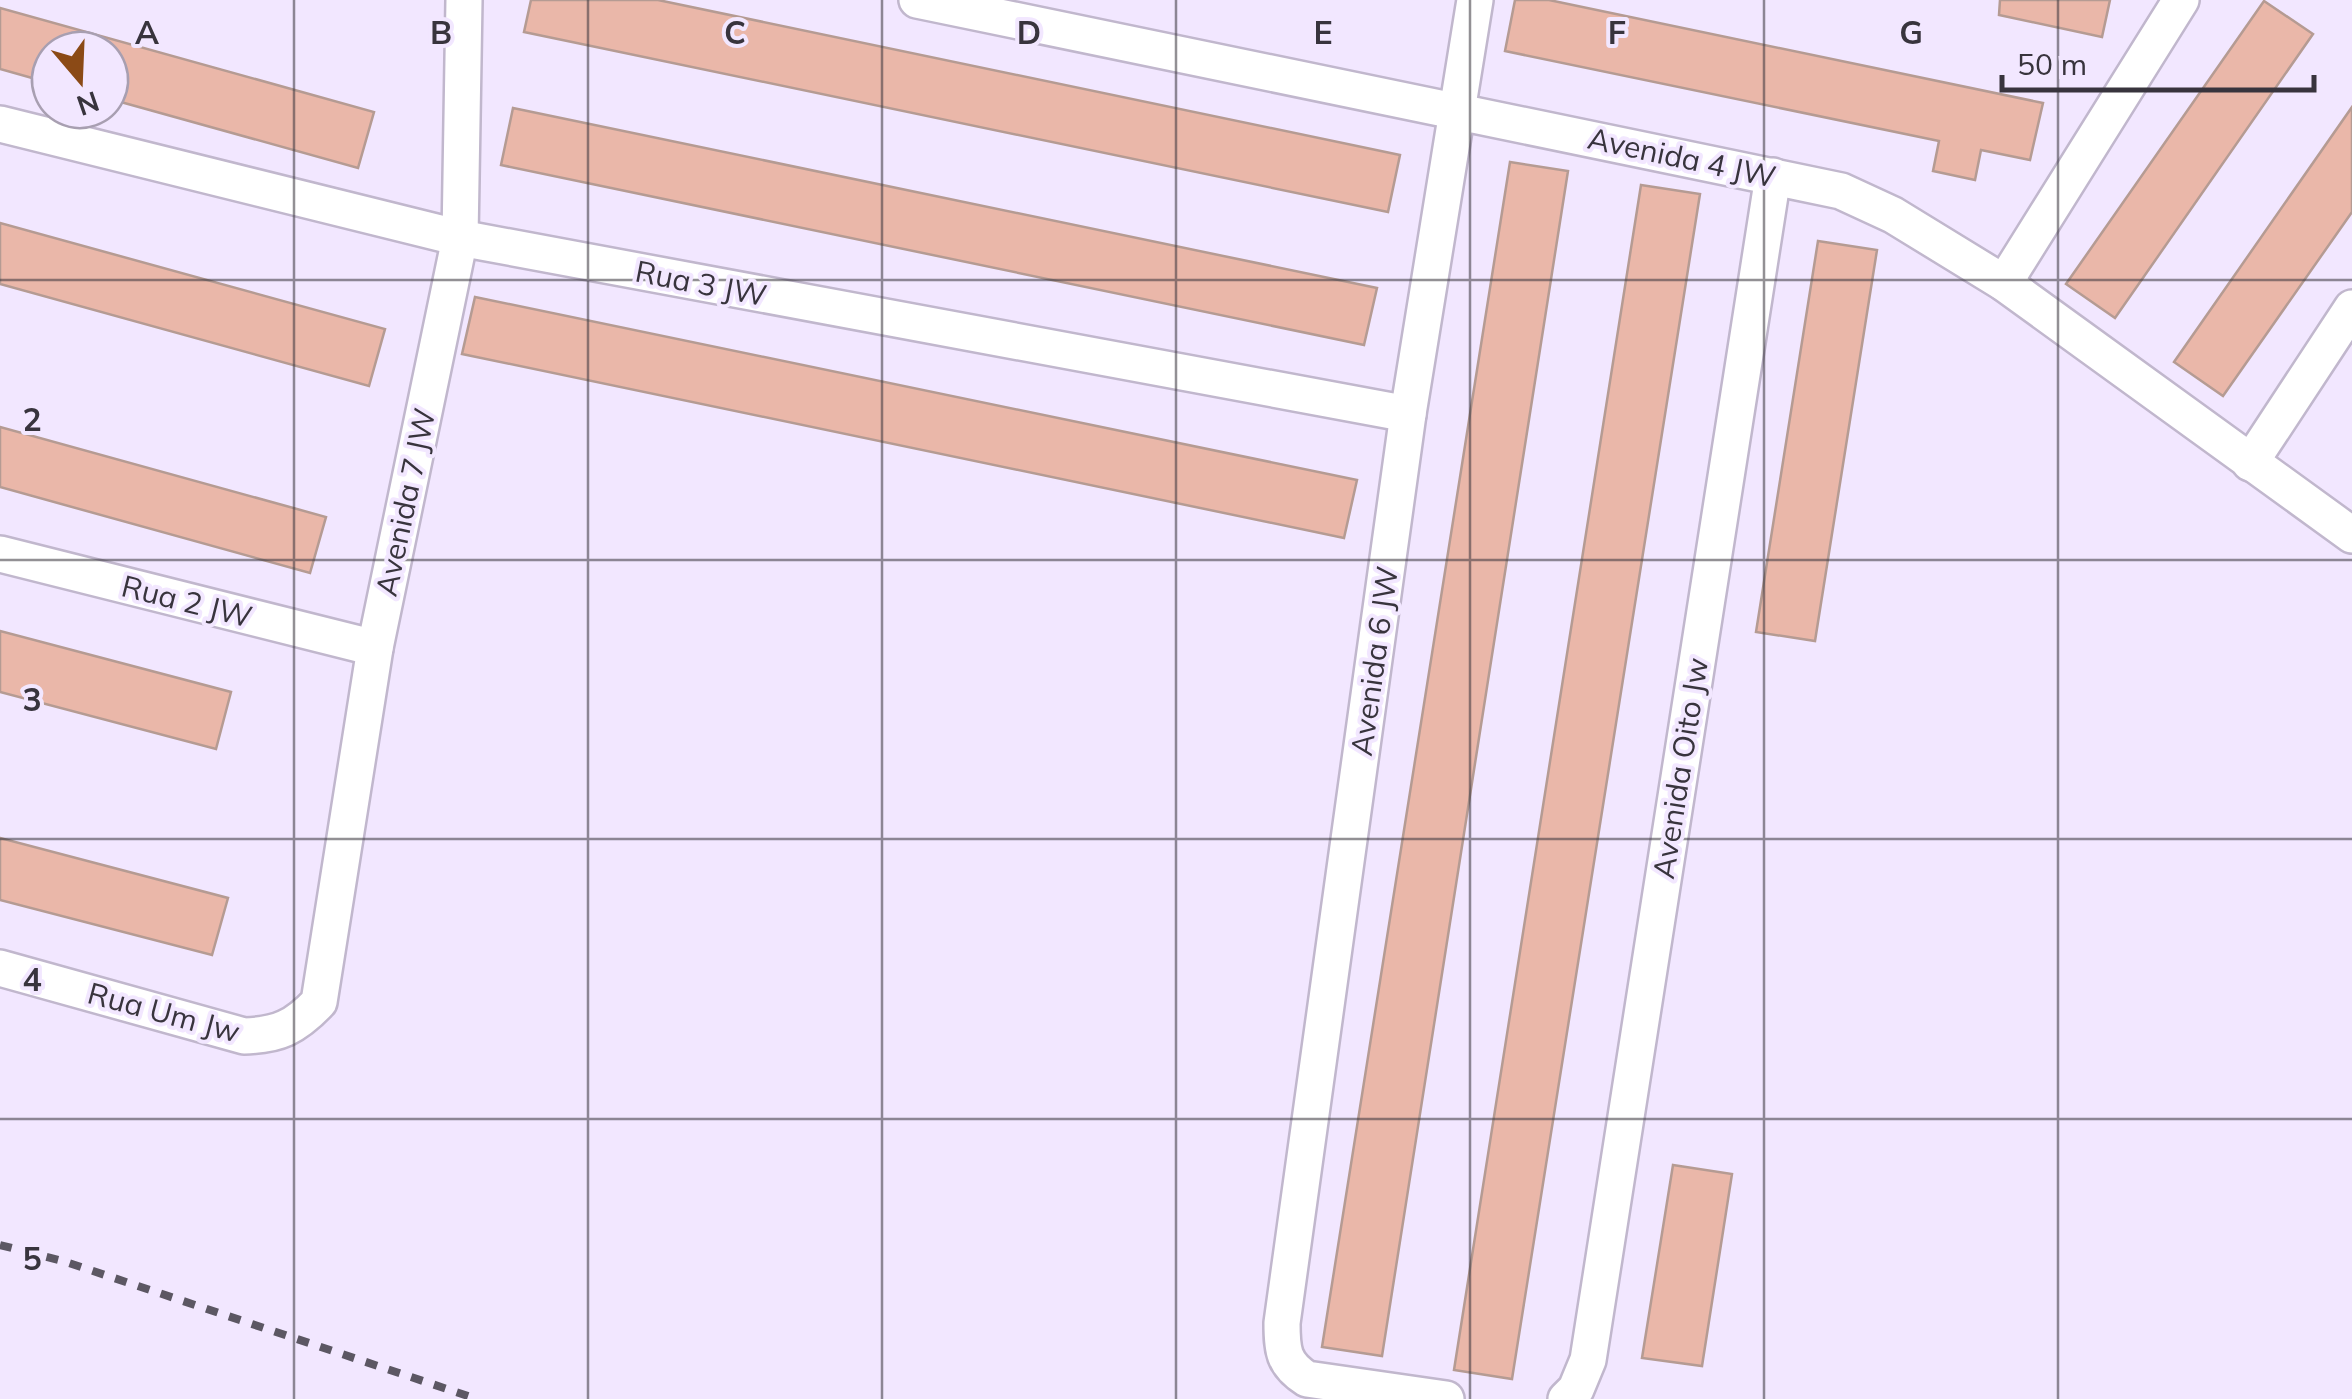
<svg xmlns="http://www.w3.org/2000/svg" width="2352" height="1399" viewBox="0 0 2352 1399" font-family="Mulish,sans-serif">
  <rect width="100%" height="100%" fill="#f2e7ff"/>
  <g fill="#eab7a9" stroke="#b59b93" stroke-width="2.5">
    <polygon points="531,0 658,0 1400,155 1388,212 524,32"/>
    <polygon points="1515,0 1549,0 2043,103 2030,160 1981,150 1975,180 1933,171 1939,141 1505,51"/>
    <polygon points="2000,0 2110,0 2102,37 1999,15"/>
    <polygon points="2264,1 2313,34 2115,318 2066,284"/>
    <polygon points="0,8 374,112 358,168 110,99 110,50 50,50 50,83 0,69"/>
    <polygon points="2352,107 2352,212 2223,396 2174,362"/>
    <polygon points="513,108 1377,288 1364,345 501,165"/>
    <polygon points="1510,162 1568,171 1382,1356 1322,1347"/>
    <polygon points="1641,185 1700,194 1512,1379 1454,1370"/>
    <polygon points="0,223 385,329 369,386 0,284"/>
    <polygon points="1818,241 1877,250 1815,641 1756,632"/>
    <polygon points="475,297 1357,480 1344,538 462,354"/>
    <polygon points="0,427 326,517 310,573 0,487"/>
    <polygon points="0,631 231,692 216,749 0,692"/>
    <polygon points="0,838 228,898 212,955 0,900"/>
    <polygon points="1673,1165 1732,1174 1702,1366 1642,1358"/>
  </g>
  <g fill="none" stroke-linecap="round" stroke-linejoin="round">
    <defs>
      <g id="minor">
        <polyline points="917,0 1841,191 1893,215 2004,283 2352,535"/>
        <polyline points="0,124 460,238 1408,414"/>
        <polyline points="2004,283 2181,0"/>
        <polyline points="2250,463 2352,308"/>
        <polyline points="0,554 375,648"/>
        <path d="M 0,968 L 244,1036 C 279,1035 295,1027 319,1002 L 375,648 L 460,238 L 464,0"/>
        <path d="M 1446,1399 L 1307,1379 C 1283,1364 1282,1350 1282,1323 L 1408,414 L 1475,0"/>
        <polyline points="1566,1399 1576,1389 1588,1360 1773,176"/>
      </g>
    </defs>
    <use href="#minor" stroke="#c1b7cd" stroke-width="40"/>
    <use href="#minor" stroke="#fff" stroke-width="35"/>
    <polyline stroke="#5c5763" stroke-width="8" stroke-dasharray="12 12" stroke-linecap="butt" points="0,1245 66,1262 477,1399"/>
  </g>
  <path fill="none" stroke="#38343d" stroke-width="2.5" stroke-opacity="0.55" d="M 294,0 L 294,1399M 588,0 L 588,1399M 882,0 L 882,1399M 1176,0 L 1176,1399M 1470,0 L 1470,1399M 1764,0 L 1764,1399M 2058,0 L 2058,1399M 0,280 L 2352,280M 0,560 L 2352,560M 0,839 L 2352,839M 0,1119 L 2352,1119"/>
  <g text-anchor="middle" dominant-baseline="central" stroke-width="8" stroke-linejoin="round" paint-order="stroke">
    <g font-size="30" fill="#38343d" stroke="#f2e7ff">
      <text transform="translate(1682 157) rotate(12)">Avenida 4 JW</text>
      <text transform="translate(701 283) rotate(11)">Rua 3 JW</text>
      <text transform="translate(405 502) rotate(-78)">Avenida 7 JW</text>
      <text transform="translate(187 601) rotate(14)">Rua 2 JW</text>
      <text transform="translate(1374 661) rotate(-82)">Avenida 6 JW</text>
      <text transform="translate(1680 768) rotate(-81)">Avenida Oito Jw</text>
      <text transform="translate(164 1012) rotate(15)">Rua Um Jw</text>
    </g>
  </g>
  <g font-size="32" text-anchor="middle" font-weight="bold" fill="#38343d" stroke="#f2e7ff" stroke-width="8" stroke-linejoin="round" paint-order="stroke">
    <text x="147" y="44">A</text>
    <text x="441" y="44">B</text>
    <text x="735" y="44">C</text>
    <text x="1029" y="44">D</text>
    <text x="1323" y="44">E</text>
    <text x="1617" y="44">F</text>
    <text x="1911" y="44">G</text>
    <text x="32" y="431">2</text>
    <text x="32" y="711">3</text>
    <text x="32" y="991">4</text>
    <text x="32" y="1270">5</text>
  </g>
  <g transform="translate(80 80) rotate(161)"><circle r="48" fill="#f2e7ff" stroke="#a89fb1" stroke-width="2.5"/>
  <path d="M0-8L18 38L0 25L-18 38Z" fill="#8b4a16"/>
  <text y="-15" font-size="28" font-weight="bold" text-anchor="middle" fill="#38343d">N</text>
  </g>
  <path d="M2002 75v15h312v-15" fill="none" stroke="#38343d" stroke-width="5"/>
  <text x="2017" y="75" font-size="30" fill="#38343d" stroke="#f2e7ff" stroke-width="8" paint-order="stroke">50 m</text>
</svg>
